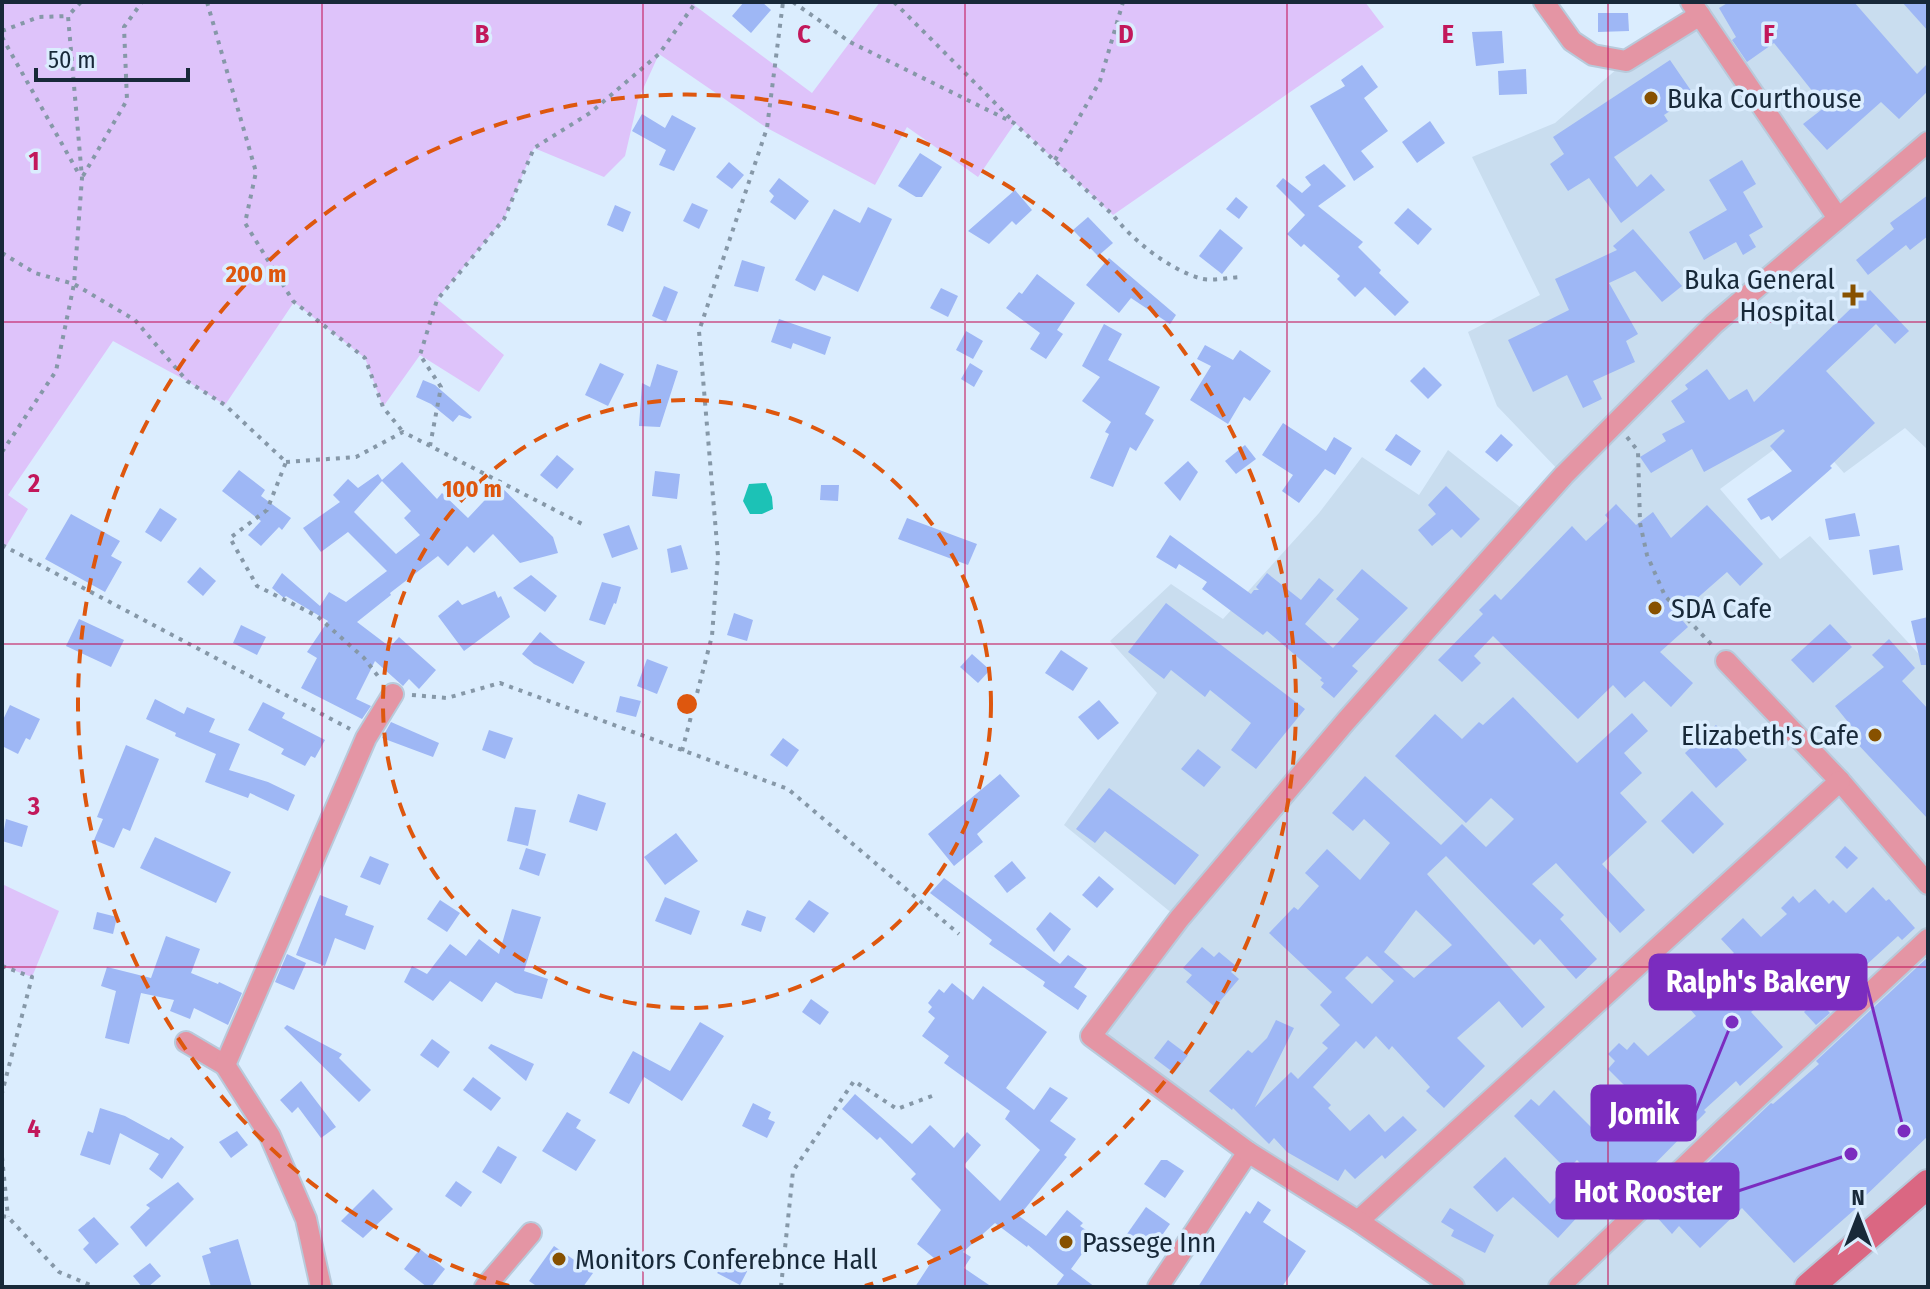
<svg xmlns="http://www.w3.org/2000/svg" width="1930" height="1289" viewBox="0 0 1930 1289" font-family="'Fira Sans Condensed',sans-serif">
  <rect width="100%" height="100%" fill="#dbedfe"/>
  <polygon fill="#c9ddef" points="1691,2 1928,2 1928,450 1905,428 1844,473 1821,447 1795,434 1720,489 1780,559 1810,536 1928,664 1928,1287 1454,1287 1091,1036 1179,919 1064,825 1157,693 1110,641 1171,584 1223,619 1319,513 1362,457 1419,495 1448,450 1530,515 1563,475 1497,406 1468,332 1540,295 1472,157 1555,123 1626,61 1700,15"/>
  <g fill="#dec3fa">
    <polygon points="2,2 696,2 694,5 812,93 880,2 1365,2 1384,27 1113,215 1015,123 978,177 907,127 875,185 767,128 659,54 638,100 625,156 604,177 534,148 504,219 437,299 504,355 479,392 420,355 383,407 365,358 294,302 225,405 187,381 113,341 8,495 28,509 2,553"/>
    <polygon points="2,884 59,911 32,977 2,966"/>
  </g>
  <polygon fill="#1cc2b6" points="766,483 772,497 773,509 762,514 750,514 743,501 749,484"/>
  <g fill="#9eb7f5" fill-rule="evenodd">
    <polygon points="744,2 762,2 771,10 751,33 732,16"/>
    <polygon points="1729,2 1854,2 1917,74 1928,63 1928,91 1899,119 1881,102 1827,150 1803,124 1825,107 1774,43 1747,62 1732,40 1736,37 1719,8"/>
    <polygon points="1902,2 1928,2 1928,31"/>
    <polygon points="1598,13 1628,13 1629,31 1598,32"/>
    <polygon points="1502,31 1504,63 1476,66 1472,32"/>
    <polygon points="1670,60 1694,95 1664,115 1668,121 1614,157 1637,187 1651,174 1665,190 1621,223 1589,178 1568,191 1550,164 1564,154 1553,137"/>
    <polygon points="1362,65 1378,87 1364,98 1388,131 1361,151 1374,167 1354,181 1310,106 1345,86 1341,80"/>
    <polygon points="1526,69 1527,94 1499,95 1498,71"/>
    <polygon points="642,114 665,128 672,115 696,128 674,171 659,165 666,150 632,131"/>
    <polygon points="1430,121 1445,143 1417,163 1402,142"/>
    <polygon points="920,153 942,167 922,197 916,197 898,186"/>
    <polygon points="1742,160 1756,184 1743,192 1763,227 1749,235 1756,247 1743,255 1736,242 1704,260 1689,232 1727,210 1709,180"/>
    <polygon points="729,162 744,175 732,189 716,177"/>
    <polygon points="1324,164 1346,186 1318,206 1363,242 1358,247 1381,270 1379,273 1409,302 1395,316 1365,287 1355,297 1337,279 1340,276 1304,244 1301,247 1287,234 1305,215 1276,186 1283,178 1302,193 1311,185 1305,177"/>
    <polygon points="779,178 809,201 795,220 770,202 774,196 769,191"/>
    <polygon points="1015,190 1032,210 1016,225 1012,221 989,244 968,231"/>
    <polygon points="1928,195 1928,236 1910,250 1906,245 1868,275 1856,260 1894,229 1890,223"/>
    <polygon points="1236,197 1248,207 1239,219 1226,209"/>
    <polygon points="692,203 708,210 699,229 683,221"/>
    <polygon points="615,205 631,212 623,232 607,225"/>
    <polygon points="868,207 892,219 858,292 823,275 815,291 795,280 834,209 860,223"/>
    <polygon points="1408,208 1432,229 1418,245 1394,223"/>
    <polygon points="1088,217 1113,243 1098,256 1073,230"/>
    <polygon points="1220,229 1243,248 1222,274 1199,256"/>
    <polygon points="1633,229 1682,286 1662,302 1635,271 1609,283 1638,334 1626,341 1635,362 1593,381 1602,399 1583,408 1567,375 1533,392 1508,340 1569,310 1555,279 1617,250 1613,246"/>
    <polygon points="1109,258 1176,315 1170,324 1131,298 1119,313 1086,285"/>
    <polygon points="742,260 765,267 758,292 734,286"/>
    <polygon points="1037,274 1075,303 1057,330 1063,334 1046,359 1030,349 1040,333 1006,308 1019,292 1022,294"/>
    <polygon points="664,286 678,292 666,322 652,316"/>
    <polygon points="941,288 958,296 948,317 930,308"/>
    <polygon points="1870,290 1909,331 1895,344 1876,324 1826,371 1875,423 1830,466 1832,468 1772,521 1769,516 1761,520 1747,499 1792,471 1770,446 1785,431 1783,429 1704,472 1692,449 1651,473 1640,457 1666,441 1662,434 1685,422 1671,401 1688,389 1685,385 1707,369 1729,400 1747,389 1754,402"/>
    <polygon points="779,319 831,337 825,355 793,343 791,349 771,342"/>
    <polygon points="1104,324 1122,334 1108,360 1160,387 1145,414 1154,420 1136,451 1130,447 1113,487 1090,478 1109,434 1105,432 1111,422 1082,401 1100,377 1082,366"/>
    <polygon points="966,331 983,341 973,359 956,350"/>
    <polygon points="1205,345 1233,360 1240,350 1271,371 1250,401 1244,397 1228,424 1190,400 1211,366 1197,359"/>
    <polygon points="600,363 624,374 608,406 585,395"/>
    <polygon points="970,363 983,371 974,387 961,379"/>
    <polygon points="657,364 678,371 660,427 639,426 642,383 650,387"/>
    <polygon points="1424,367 1442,385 1428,399 1410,381"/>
    <polygon points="423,380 435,385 472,417 470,419 459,415 453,422 431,404 416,397"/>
    <polygon points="1283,423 1326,451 1334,437 1352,448 1335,475 1325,469 1299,503 1282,491 1293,475 1262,455"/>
    <polygon points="1396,434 1421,451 1411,466 1385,450"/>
    <polygon points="1501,434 1513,445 1497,462 1485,452"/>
    <polygon points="1245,445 1256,459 1236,474 1225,461"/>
    <polygon points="557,455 574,469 557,489 540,475"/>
    <polygon points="1188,461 1198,472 1180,501 1164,483"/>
    <path d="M 402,462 L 437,499 L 442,493 L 468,518 L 499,485 L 553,537 L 558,553 L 520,563 L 493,534 L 474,553 L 467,546 L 448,566 L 438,556 L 390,593 L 391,595 L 357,622 L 390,647 L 399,637 L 436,670 L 419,689 L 409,679 L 403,686 L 375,661 L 356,699 L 371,706 L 362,719 L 301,688 L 317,658 L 307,652 L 328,621 L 286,596 L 284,598 L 272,588 L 282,573 L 320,606 L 329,592 L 346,602 L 387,571 L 348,532 L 321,552 L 303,528 L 340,502 L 333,495 L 348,479 L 358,488 L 378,474 L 382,480 ZM 382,481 L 411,511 L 404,518 L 420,535 L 396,554 L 354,512 Z"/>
    <polygon points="239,470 265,490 261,496 291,518 282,530 279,527 261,546 248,535 261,521 222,491"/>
    <polygon points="655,471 680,474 677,499 652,496"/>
    <polygon points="821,485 839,485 838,501 820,500"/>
    <polygon points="1446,486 1480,519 1461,538 1452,529 1432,546 1418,530 1436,514 1428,505"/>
    <polygon points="1616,504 1636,525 1653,512 1671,538 1707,505 1763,564 1740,586 1727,572 1678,615 1688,627 1660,652 1693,683 1671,707 1644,681 1625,698 1613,685 1578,719 1493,636 1474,656 1481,663 1462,682 1438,660 1483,614 1479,610 1495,594 1501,600 1572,526 1586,541 1609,520 1605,515"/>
    <polygon points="160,508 177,519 161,542 145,532"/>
    <polygon points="1855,513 1860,536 1829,540 1825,519"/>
    <polygon points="71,514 120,541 111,556 122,562 105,592 45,559"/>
    <polygon points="907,518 977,544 968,565 898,539"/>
    <polygon points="629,525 638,549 612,558 603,534"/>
    <polygon points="1170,535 1251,594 1254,590 1259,590 1256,587 1267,573 1301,600 1319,578 1334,590 1305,624 1333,648 1359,619 1336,599 1362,569 1408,608 1352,666 1358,671 1334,698 1321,687 1324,683 1320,680 1322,678 1267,631 1263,635 1202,589 1207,582 1179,564 1176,569 1156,557"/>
    <polygon points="681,545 688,569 671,573 667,549"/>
    <polygon points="1899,545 1903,570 1873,575 1869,550"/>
    <polygon points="200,567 216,581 203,596 187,582"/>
    <polygon points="531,575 557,596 545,612 513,588"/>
    <polygon points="602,582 621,587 616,604 614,603 605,625 589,620"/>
    <polygon points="495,591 498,598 501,596 510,617 464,651 438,616 458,600 462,605"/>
    <polygon points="1166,603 1305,709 1256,769 1231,750 1251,723 1210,690 1205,697 1171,670 1164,679 1128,652"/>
    <polygon points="734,613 753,620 747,641 727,635"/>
    <polygon points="1928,617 1928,665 1921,665 1911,621"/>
    <polygon points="79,619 124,640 111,667 66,646"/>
    <polygon points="1830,624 1852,647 1813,683 1791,660"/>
    <polygon points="241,625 266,637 257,655 233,643"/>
    <polygon points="540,632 559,648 585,662 573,684 534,664 522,654"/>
    <polygon points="1889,639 1915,668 1902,681 1928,709 1928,819 1852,738 1857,733 1835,706 1884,667 1872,655"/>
    <polygon points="1061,650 1088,668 1073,691 1045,673"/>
    <polygon points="972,654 990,670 978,683 960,667"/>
    <polygon points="647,659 668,667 657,694 637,686"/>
    <polygon points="620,696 641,701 636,717 616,712"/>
    <path d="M 1513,697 L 1577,763 L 1632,713 L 1648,731 L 1624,753 L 1642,773 L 1620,793 L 1647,822 L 1602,864 L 1645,910 L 1620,933 L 1556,863 L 1532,884 L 1564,915 L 1560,919 L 1597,959 L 1576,979 L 1540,939 L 1534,945 L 1446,856 L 1427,874 L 1545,1007 L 1522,1028 L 1499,1001 L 1457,1038 L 1485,1066 L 1444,1108 L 1426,1091 L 1430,1087 L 1392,1046 L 1389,1050 L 1376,1036 L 1364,1049 L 1356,1041 L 1313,1087 L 1331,1105 L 1328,1108 L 1350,1131 L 1369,1114 L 1385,1132 L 1403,1116 L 1417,1130 L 1385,1159 L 1382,1155 L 1355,1179 L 1345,1169 L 1338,1181 L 1287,1152 L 1274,1138 L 1269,1144 L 1233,1108 L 1232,1110 L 1209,1091 L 1248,1050 L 1252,1053 L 1267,1038 L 1276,1020 L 1294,1028 L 1255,1107 L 1291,1072 L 1298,1079 L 1328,1048 L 1322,1043 L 1340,1025 L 1320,1005 L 1332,992 L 1269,933 L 1294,907 L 1298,910 L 1319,886 L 1305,873 L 1327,849 L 1360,880 L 1390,843 L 1364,819 L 1353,831 L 1332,813 L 1365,776 L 1441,845 L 1462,824 L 1486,847 L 1514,819 L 1491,798 L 1466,823 L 1395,756 L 1435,714 L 1462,739 L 1479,722 L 1483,725 ZM 1416,910 L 1452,945 L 1414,978 L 1384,952 ZM 1367,956 L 1394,981 L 1372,1004 L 1345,978 Z"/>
    <polygon points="155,699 184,714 187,707 215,719 209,732 240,744 229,770 268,782 295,795 288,811 250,793 248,798 205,782 216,754 175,736 176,733 146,719"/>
    <polygon points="1099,700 1119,723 1098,740 1078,717"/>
    <polygon points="263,702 285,713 282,718 325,740 315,758 311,756 305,766 281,754 284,749 248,730"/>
    <polygon points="10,705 40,719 30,740 26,738 18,754 2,746 2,722"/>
    <polygon points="391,722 439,743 433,757 382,738"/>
    <polygon points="1716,725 1747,760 1716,788 1685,753"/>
    <polygon points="489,730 513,738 505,759 482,750"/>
    <polygon points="783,738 799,750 787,767 770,755"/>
    <polygon points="126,745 159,759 130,831 123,828 114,848 94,840 103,819 97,817"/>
    <polygon points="1198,749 1221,767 1204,787 1181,769"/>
    <polygon points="1000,774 1020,796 977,834 983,842 954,866 928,834"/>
    <polygon points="1109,788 1199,855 1175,885 1105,831 1095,843 1076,829"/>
    <polygon points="1692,791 1724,824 1693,854 1661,821"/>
    <polygon points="578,794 606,803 597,831 569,822"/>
    <polygon points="515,807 536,810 528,846 507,841"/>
    <polygon points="6,819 28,826 22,847 2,841"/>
    <polygon points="676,833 698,861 665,885 644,857"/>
    <polygon points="155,837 231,872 216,903 140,868"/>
    <polygon points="1845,846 1858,858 1847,869 1835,857"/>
    <polygon points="526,848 546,854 539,876 519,869"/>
    <polygon points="370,856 389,864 380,885 360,877"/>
    <polygon points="1012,861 1026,878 1007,893 994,876"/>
    <polygon points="1099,876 1114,889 1097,908 1082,895"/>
    <polygon points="944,878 1060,964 1068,955 1087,968 1074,987 1087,996 1078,1010 1043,986 1045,982 989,944 992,940 930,893"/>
    <polygon points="1873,887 1886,901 1889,899 1915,928 1902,940 1898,936 1831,997 1803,966 1751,1012 1783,1047 1740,1086 1736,1081 1704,1110 1706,1112 1618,1201 1577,1160 1567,1170 1514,1116 1531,1099 1539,1106 1554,1090 1591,1127 1629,1090 1608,1069 1615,1061 1608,1054 1619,1043 1627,1050 1634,1042 1648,1056 1696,1016 1682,1000 1734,953 1721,939 1743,918 1761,937 1787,914 1781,908 1793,896 1799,903 1815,889 1829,904 1833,900 1846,913"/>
    <polygon points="320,895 348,906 345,915 374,926 365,950 335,938 325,966 296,955"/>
    <polygon points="665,897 700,911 691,935 655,921"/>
    <polygon points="440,900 460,913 447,932 427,919"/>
    <polygon points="809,900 829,913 814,933 795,919"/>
    <polygon points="512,909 541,917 524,971 548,979 542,999 515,993 496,982 482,1002 450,981 433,1001 404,982 412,966 427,974 450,944 466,956 479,939 499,954"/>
    <polygon points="747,910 766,917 761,932 741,925"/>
    <polygon points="97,912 117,917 113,934 93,929"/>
    <polygon points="1050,912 1071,929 1054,952 1036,929"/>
    <polygon points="166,936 200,949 191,973 218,984 219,982 242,993 228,1025 194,1008 190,1019 170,1011 174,1000 141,993 129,1044 105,1038 116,991 101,986 107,967 151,978"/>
    <polygon points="1202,947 1214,957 1219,952 1236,966 1231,972 1239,979 1215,1007 1186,982 1192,975 1183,968"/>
    <polygon points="287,954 306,963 294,990 275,982"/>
    <polygon points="1928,957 1928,1136 1860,1201 1862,1203 1794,1263 1742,1208 1700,1248 1679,1226 1672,1234 1654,1214 1771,1103 1773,1104 1819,1064 1816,1061"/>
    <polygon points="952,983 973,1000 983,986 1047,1032 1006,1088 1034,1110 1050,1087 1068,1098 1050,1121 1076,1139 1064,1155 1067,1157 1019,1216 1046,1236 1067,1210 1083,1223 1080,1226 1095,1236 1071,1269 1095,1287 1055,1287 1064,1275 1028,1245 1027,1247 995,1223 963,1252 971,1257 964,1268 992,1287 915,1287 934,1258 917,1244 941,1210 911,1179 916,1174 880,1137 877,1140 842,1109 855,1094 912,1144 930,1125 954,1148 967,1132 981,1145 965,1164 965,1167 1000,1201 1040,1150 1005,1119 1010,1111 944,1063 949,1056 922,1036 935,1018 928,1012 932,1007 928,1003 939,989 944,993"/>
    <polygon points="811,999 829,1012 820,1025 802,1012"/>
    <polygon points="1817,999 1830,1013 1816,1025 1804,1012"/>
    <polygon points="700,1022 724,1036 682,1101 644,1077 629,1104 609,1093 633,1051 670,1071"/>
    <polygon points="287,1025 342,1054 339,1058 371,1090 359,1102 284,1028"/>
    <polygon points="432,1039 450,1052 438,1068 420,1055"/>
    <polygon points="1168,1040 1188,1055 1174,1073 1154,1058"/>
    <polygon points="491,1044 534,1064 526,1081 488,1048"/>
    <polygon points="473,1077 501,1098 491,1111 463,1090"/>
    <polygon points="301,1081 336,1127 321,1138 298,1107 292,1113 280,1100"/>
    <polygon points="753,1103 771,1112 768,1119 775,1122 767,1138 742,1126"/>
    <polygon points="100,1108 125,1116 169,1140 171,1137 184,1147 162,1179 149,1169 159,1154 120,1133 110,1165 80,1155 88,1131 93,1133"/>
    <polygon points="567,1112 581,1120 576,1128 596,1140 576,1171 542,1151"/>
    <polygon points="237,1131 248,1145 231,1158 219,1142"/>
    <polygon points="498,1146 517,1157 501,1184 482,1172"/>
    <polygon points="1505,1157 1550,1204 1560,1192 1582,1212 1558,1238 1513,1197 1497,1212 1473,1187"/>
    <polygon points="1161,1160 1167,1160 1184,1171 1165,1198 1144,1184"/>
    <polygon points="456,1181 472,1192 461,1207 445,1196"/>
    <polygon points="178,1182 194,1199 146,1247 130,1227 150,1208 146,1205"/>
    <polygon points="373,1189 393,1209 363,1238 341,1221"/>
    <polygon points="1258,1201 1271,1210 1263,1222 1306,1251 1282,1287 1198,1287 1246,1211 1250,1214"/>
    <polygon points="1146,1207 1170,1224 1151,1251 1127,1234"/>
    <polygon points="1450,1208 1494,1235 1485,1253 1451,1236 1454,1230 1441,1222"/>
    <polygon points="94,1217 119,1244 96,1264 83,1249 89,1243 78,1230"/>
    <polygon points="238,1239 252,1287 211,1287 202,1256 211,1253 209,1248"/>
    <polygon points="554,1246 593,1273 583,1287 538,1287 529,1281"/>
    <polygon points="732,1247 754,1258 740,1285 717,1273"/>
    <polygon points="420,1249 445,1269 431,1287 427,1287 404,1269"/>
    <polygon points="150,1263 161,1276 148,1287 142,1287 133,1276"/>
  </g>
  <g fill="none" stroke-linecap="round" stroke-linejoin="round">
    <defs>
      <g id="minor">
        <polyline points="1544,2 1572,41 1593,55 1626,61 1700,15"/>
        <polyline points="1691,2 1838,218"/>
        <polyline points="1726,661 1840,781 1928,884"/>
        <polyline points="186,1042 225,1065 270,1136 306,1219 321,1287"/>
        <polyline points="225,1065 366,738 393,694"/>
        <polyline points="1358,1221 1840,781"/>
        <polyline points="485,1287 531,1233"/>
        <polyline points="1158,1287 1248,1152"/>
        <polyline points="1454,1287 1358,1221 1248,1152 1091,1036 1179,919 1346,721 1564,475 1714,324 1928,142"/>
        <polyline points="1559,1287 1726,1127 1928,939"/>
      </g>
      <polyline id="secondary" points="1809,1287 1928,1184"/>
    </defs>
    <use href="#minor" stroke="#b8cadb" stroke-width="24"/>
    <use href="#secondary" stroke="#b8cadb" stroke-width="32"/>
    <g stroke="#8698a8" stroke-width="4" stroke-dasharray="4 6" stroke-linecap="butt">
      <polyline points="207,2 256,172 245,223 293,301 365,358 383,407 403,432"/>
      <path d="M 793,2 L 850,42 L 1014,123 L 1113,215 C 1132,240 1169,269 1199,278 C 1211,282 1230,277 1243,277"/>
      <polyline points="894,2 1011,119"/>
      <polyline points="2,31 39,17 68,16"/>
      <polyline points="2,37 80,176"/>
      <polyline points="1055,160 1100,81 1123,2"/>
      <polyline points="83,176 127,100 124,27 142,2"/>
      <polyline points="2,253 35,273 74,284 135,320 187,381 225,405 286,462 267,510 230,538 257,586 317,616 364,658 381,680"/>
      <polyline points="1627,437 1638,451 1640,523 1647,555 1665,596 1715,648"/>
      <polyline points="430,446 441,387 420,355 437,300 504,219 534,148 590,113 659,54 696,2"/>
      <polyline points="2,452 56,371 74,284 82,178 68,16 81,2"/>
      <polyline points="286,462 356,457 403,432 586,526"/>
      <polyline points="2,545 350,729"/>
      <polyline points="412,695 447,698 500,683 788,789 959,934"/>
      <polyline points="682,751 712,636 718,556 699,331 767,128 783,2"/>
      <polyline points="2,966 32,977 2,1093"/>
      <polyline points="2,1157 8,1217"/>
      <polyline points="2,1216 8,1217 59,1272 95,1287"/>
      <polyline points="781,1287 793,1171 854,1081 897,1109 932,1096"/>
    </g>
    <use href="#minor" stroke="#e495a4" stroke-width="20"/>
    <use href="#secondary" stroke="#da6782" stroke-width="28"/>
  </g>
  <path fill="none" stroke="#c2185b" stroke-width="2" stroke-opacity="0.55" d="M 322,2 L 322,1287M 643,2 L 643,1287M 965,2 L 965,1287M 1287,2 L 1287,1287M 1608,2 L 1608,1287M 2,322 L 1928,322M 2,644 L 1928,644M 2,967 L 1928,967"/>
  <g fill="none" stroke="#de570e" stroke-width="4" stroke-dasharray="14 10">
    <circle cx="687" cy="704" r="304"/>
    <path d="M509 1286A609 609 0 1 1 865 1286"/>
  </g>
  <g fill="#875100" stroke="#dbedfe" stroke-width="3">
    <circle cx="1651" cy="98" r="8"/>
    <path d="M1849 283h8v8h8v8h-8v8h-8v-8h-8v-8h8z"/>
    <circle cx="1655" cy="608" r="8"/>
    <circle cx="1875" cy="735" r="8"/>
    <circle cx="1066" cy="1242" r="8"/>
    <circle cx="559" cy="1259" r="8"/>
  </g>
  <g text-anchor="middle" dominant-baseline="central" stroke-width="7" stroke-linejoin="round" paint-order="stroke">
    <g font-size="28" fill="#182939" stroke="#dbedfe" text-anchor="start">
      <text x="1667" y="98">Buka Courthouse</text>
      <text x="1835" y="279" text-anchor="end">Buka General<tspan x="1835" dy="32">Hospital</tspan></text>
      <text x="1671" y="608">SDA Cafe</text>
      <text x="1859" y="735" text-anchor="end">Elizabeth's Cafe</text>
      <text x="1082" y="1242">Passege Inn</text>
      <text x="575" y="1259">Monitors Conferebnce Hall</text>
    </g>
  </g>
  <g font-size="26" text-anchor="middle" font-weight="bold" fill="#c2185b" stroke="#dbedfe" stroke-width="7" stroke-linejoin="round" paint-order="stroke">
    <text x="482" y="43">B</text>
    <text x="804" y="43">C</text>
    <text x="1126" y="43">D</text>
    <text x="1448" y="43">E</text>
    <text x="1769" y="43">F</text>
    <text x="34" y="170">1</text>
    <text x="34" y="492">2</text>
    <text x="34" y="815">3</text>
    <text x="34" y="1137">4</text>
  </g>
  <circle cx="687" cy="704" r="12" fill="#de570e" stroke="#dbedfe" stroke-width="4"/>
  <g font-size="24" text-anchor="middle" font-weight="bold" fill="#de570e" stroke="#dbedfe" stroke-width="7" stroke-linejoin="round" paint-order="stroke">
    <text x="256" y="282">200 m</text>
    <text x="472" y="497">100 m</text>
  </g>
  <path fill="none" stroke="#7b2cbf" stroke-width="3" d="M1904 1131L1866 982M1732 1022L1695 1113M1851 1154L1738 1191"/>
  <g fill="#7b2cbf" stroke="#dbedfe" stroke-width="3">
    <circle cx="1904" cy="1131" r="8"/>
    <circle cx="1732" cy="1022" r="8"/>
    <circle cx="1851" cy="1154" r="8"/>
  </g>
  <g fill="#7b2cbf" stroke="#7b2cbf" stroke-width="3">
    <rect x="1650" y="955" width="216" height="54" rx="8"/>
    <rect x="1592" y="1086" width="103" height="54" rx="8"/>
    <rect x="1557" y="1164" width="181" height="54" rx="8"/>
  </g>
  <g font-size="30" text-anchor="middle" font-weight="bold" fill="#fff">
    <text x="1758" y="992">Ralph's Bakery</text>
    <text x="1644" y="1124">Jomik</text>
    <text x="1648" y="1202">Hot Rooster</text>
  </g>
  <rect width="1930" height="1289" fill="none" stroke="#182939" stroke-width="8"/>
  <g transform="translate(1858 1217)" stroke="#dbedfe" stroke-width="6" paint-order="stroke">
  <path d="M0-6L14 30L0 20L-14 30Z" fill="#182939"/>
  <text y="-12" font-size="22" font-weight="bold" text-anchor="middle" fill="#182939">N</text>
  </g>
  <path d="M36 68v12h152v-12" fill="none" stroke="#182939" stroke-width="4"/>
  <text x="48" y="68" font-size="24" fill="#182939" stroke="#dbedfe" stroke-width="6" paint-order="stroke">50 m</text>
</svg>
